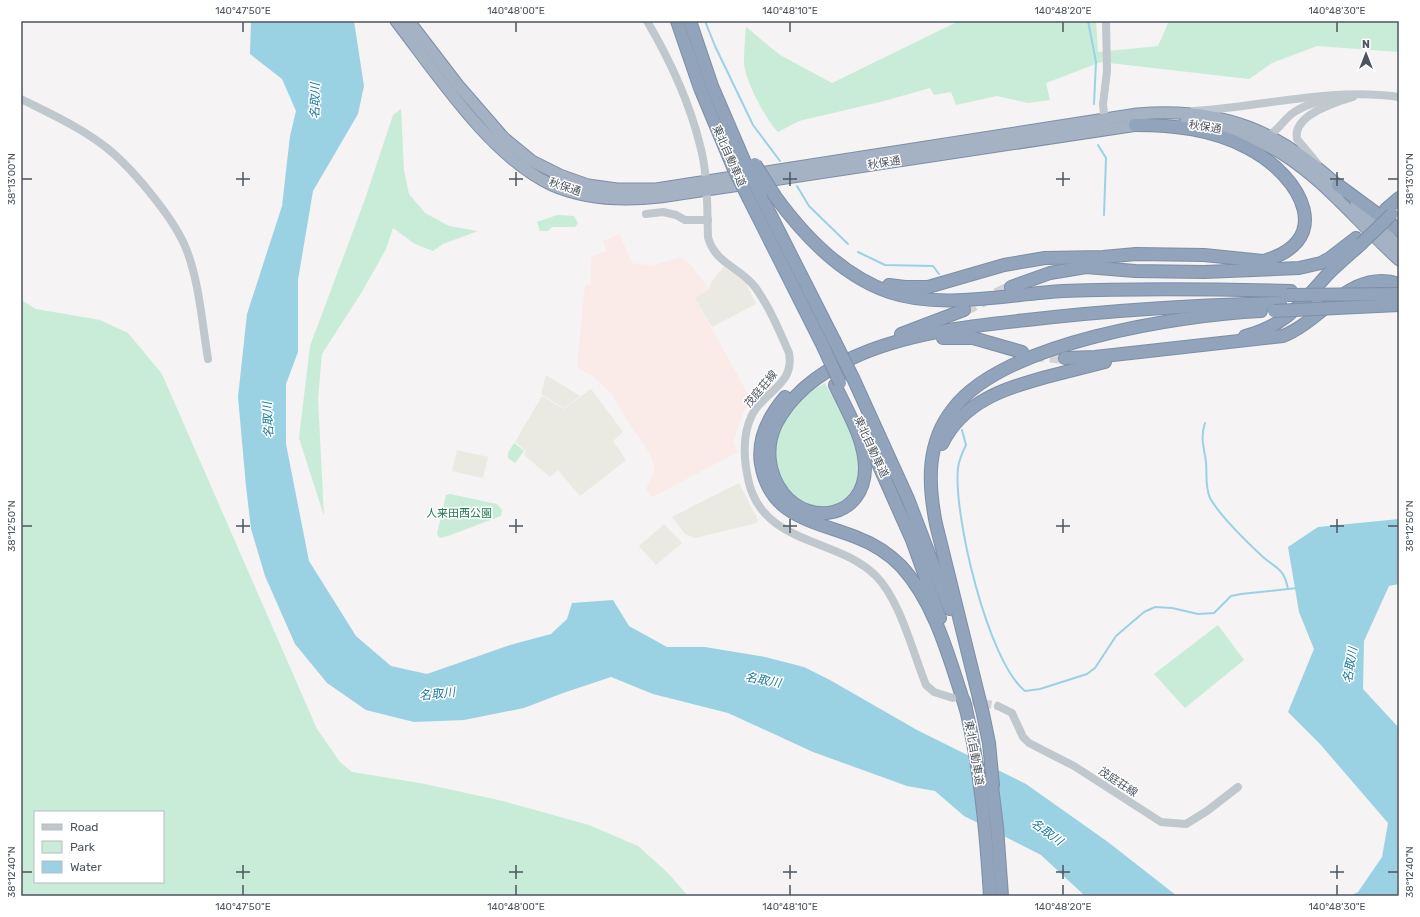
<svg xmlns="http://www.w3.org/2000/svg" width="1420" height="917" viewBox="0 0 1420 917" font-family="Rubik,'Noto Sans JP',sans-serif">
  <rect width="100%" height="100%" fill="#f5f3f3"/>
  <g fill="#eae9e2">
    <polygon points="724,267 746,283 756,304 712,327 695,298 709,289 712,281"/>
    <polygon points="546,375 580,396 564,408 541,394"/>
    <polygon points="591,389 623,432 613,441 626,460 580,496 558,470 550,477 524,455 526,451 515,442 542,396 564,409"/>
    <polygon points="457,450 488,457 483,478 452,471"/>
    <polygon points="739,483 758,520 757,523 695,538 685,534 672,517"/>
    <polygon points="664,524 682,543 656,565 639,546"/>
  </g>
  <polygon fill="#faeae8" points="619,234 632,263 652,266 680,257 689,263 709,289 695,298 752,402 744,410 733,443 738,452 652,497 646,489 654,472 654,465 651,455 623,414 612,394 594,377 577,367 585,286 591,284 591,257 607,251 603,241"/>
  <g fill="#c8ecd7" fill-rule="evenodd">
    <path d="M 959,21 L 1096,21 L 1098,52 L 1158,46 L 1169,21 L 1399,21 L 1399,52 L 1317,46 L 1272,63 L 1249,79 L 1101,62 L 1046,83 L 1050,100 L 1028,103 L 997,96 L 956,105 L 951,92 L 934,95 L 930,88 L 884,101 L 799,121 L 778,132 C 766,120 744,79 744,62 C 744,51 745,39 746,27 L 780,55 L 832,83 Z"/>
    <polygon points="401,109 404,170 409,194 425,213 449,226 478,231 443,244 433,251 415,244 393,228 386,249 363,290 322,354 318,399 324,516 299,438 310,346 364,202 393,115"/>
    <polygon points="557,215 574,216 578,223 575,227 552,227 548,231 540,231 537,222"/>
    <path d="M 21,300 L 36,309 L 100,320 L 128,333 L 162,374 L 317,729 L 340,762 L 352,772 L 420,783 L 503,801 L 589,825 L 638,846 L 668,873 L 688,896 L 21,896 ZM 35,812 L 163,812 L 163,882 L 35,882 Z"/>
    <path d="M 825,383 C 836,404 855,434 858,457 C 865,516 796,524 778,473 C 773,458 773,444 780,429 C 792,405 801,396 825,383 Z"/>
    <polygon points="514,443 524,451 515,463 508,458 508,453"/>
    <polygon points="450,494 497,504 502,510 501,516 448,536 440,538 437,534 446,495"/>
    <polygon points="1218,625 1244,660 1185,708 1154,674"/>
  </g>
  <g fill="#9ad2e4">
    <polygon points="251,21 354,21 364,86 358,114 313,191 298,280 298,352 286,384 286,444 309,561 356,636 391,666 427,674 510,645 551,634 567,619 572,603 613,600 629,626 667,647 705,647 765,657 804,667 830,680 917,730 1026,784 1108,842 1177,896 1085,896 1041,855 964,816 935,791 907,786 813,752 728,713 653,694 611,677 563,693 524,708 464,720 414,722 366,710 327,683 295,644 265,576 251,529 246,486 238,397 247,314 282,206 290,136 296,111 282,79 250,54"/>
    <polygon points="1399,519 1399,584 1389,586 1364,641 1363,689 1399,728 1399,896 1350,896 1358,892 1382,857 1388,823 1320,744 1288,712 1314,649 1299,612 1288,547 1318,527"/>
  </g>
  <g fill="none" stroke-linecap="round" stroke-linejoin="round">
    <g stroke="#9ad2e4" stroke-width="2">
      <polyline points="705,21 715,46 753,125 780,161"/>
      <polyline points="1088,21 1096,62 1094,104"/>
      <polyline points="1098,145 1106,158 1104,215"/>
      <polyline points="797,186 809,206 848,244"/>
      <polyline points="858,252 885,265 933,266 939,274"/>
      <path d="M 1205,423 C 1200,438 1204,447 1206,462 C 1207,473 1205,488 1210,498 C 1220,516 1248,543 1263,557 C 1277,569 1284,568 1288,589"/>
      <path d="M 962,430 L 966,445 C 962,453 959,459 958,468 C 953,514 988,662 1025,691 L 1040,689 L 1087,674 L 1095,668 L 1116,636 L 1144,612 L 1155,607 L 1172,608 L 1198,614 L 1214,613 L 1231,596 L 1241,594 L 1297,588"/>
    </g>
    <polyline stroke="#d3d3d5" stroke-width="8" stroke-dasharray="8 4" stroke-linecap="butt" points="960,699 998,706"/>
    <g stroke="#d3d3d5" stroke-width="12" stroke-dasharray="12 6" stroke-linecap="butt">
      <polyline points="964,310 1011,287"/>
      <polyline points="1032,355 1065,358"/>
    </g>
    <defs>
      <g id="trunk">
        <path d="M 396,21 C 437,74 491,157 552,185 C 586,200 624,201 660,197 L 1144,124"/>
        <path d="M 409,21 L 458,85 L 504,138 L 532,161 L 560,175 L 588,185 L 617,189 L 656,189 L 1137,114 C 1223,106 1282,132 1344,191"/>
        <path d="M 1185,123 C 1292,132 1328,195 1399,260"/>
        <polyline points="1356,203 1399,247"/>
      </g>
      <g id="motorway">
        <polyline points="677,21 700,88 733,167"/>
        <polyline points="690,21 712,86 746,165"/>
        <path d="M 1135,125 C 1173,125 1213,129 1248,148 C 1302,176 1340,245 1255,263"/>
        <polyline points="1338,185 1399,230"/>
        <polyline points="761,196 834,340"/>
        <path d="M 775,196 C 804,236 841,275 889,292 C 941,310 1009,294 1063,291 C 1139,288 1215,289 1291,291"/>
        <polyline points="749,199 823,346"/>
        <polyline points="1386,209 1399,198"/>
        <polyline points="889,285 905,287 928,287 1004,265 1045,258 1103,257 1136,254 1204,255 1263,261"/>
        <polyline points="1011,287 1050,273 1086,267 1135,271 1204,272 1299,268 1321,263 1330,258 1356,238"/>
        <polyline points="901,334 964,310"/>
        <path d="M 1245,336 C 1285,326 1301,304 1327,275 C 1338,264 1350,254 1361,244"/>
        <polyline points="943,338 973,338 1022,352"/>
        <path d="M 1065,358 L 1095,357 L 1283,336 C 1322,321 1351,268 1399,284"/>
        <polyline points="853,378 908,499 950,609"/>
        <path d="M 835,385 C 847,411 865,439 865,469 C 864,516 811,528 783,493 C 768,473 765,447 776,424 C 792,393 821,372 852,358 C 906,333 969,326 1027,320 C 1111,310 1195,305 1280,303"/>
        <path d="M 785,397 C 769,416 757,439 761,464 C 770,518 816,521 858,538 C 874,544 889,554 901,566 C 936,604 950,661 966,709"/>
        <polyline points="863,430 912,540 940,618"/>
        <path d="M 942,444 C 963,401 1004,389 1046,377 C 1066,372 1085,367 1105,362"/>
        <path d="M 964,701 C 980,765 986,831 990,896"/>
        <polyline points="991,778 997,827 1002,896"/>
        <path d="M 993,785 L 989,743 L 983,714 L 936,524 C 928,484 926,443 953,409 C 1004,342 1180,315 1261,311"/>
      </g>
    </defs>
    <use href="#trunk" stroke="#7c8fa7" stroke-width="13"/>
    <use href="#motorway" stroke="#7c8fa7" stroke-width="14"/>
    <g stroke="#c0c7cd" stroke-width="8">
      <path d="M 647,21 C 670,60 689,101 700,145 C 708,174 707,206 708,237 C 715,264 740,267 755,287 C 769,306 780,332 789,353 C 795,385 764,391 752,415 C 742,435 744,462 749,483 C 765,546 837,537 876,576 C 900,600 913,653 926,685 L 934,692 L 953,698"/>
      <path d="M 21,99 C 49,113 78,126 103,145 C 130,165 172,216 185,246 C 199,279 202,323 208,359"/>
      <path d="M 1194,111 C 1262,107 1330,87 1399,97"/>
      <polyline points="1105,123 1103,104 1107,71 1106,21"/>
      <path d="M 1265,137 C 1276,134 1283,120 1293,113 C 1304,105 1317,102 1331,99"/>
      <path d="M 1317,163 L 1297,139 C 1292,115 1336,102 1353,97"/>
      <polyline points="646,214 663,212 676,215 685,220 708,220"/>
      <polyline points="998,706 1012,713 1023,737 1029,743 1074,766 1161,822 1186,824 1207,811 1238,787"/>
    </g>
    <use href="#trunk" stroke="#a4b2c4" stroke-width="11"/>
    <use href="#motorway" stroke="#91a4bb" stroke-width="12"/>
    <defs>
      <g id="motorway-bridge">
        <polyline points="755,164 775,196"/>
        <polyline points="746,165 761,196"/>
        <polyline points="733,167 749,199"/>
        <polyline points="1361,244 1392,214"/>
        <polyline points="1287,295 1399,294"/>
        <polyline points="1274,311 1399,305"/>
        <polyline points="834,340 853,378"/>
        <polyline points="823,346 840,383"/>
      </g>
    </defs>
    <use href="#motorway-bridge" stroke="#7c8fa7" stroke-width="14" stroke-linecap="butt"/>
    <use href="#motorway-bridge" stroke="#91a4bb" stroke-width="12"/>
  </g>
  <path fill="none" stroke="#4c555f" stroke-width="1.5" d="M 243,22 L 243,32M 516,22 L 516,32M 790,22 L 790,32M 1063,22 L 1063,32M 1337,22 L 1337,32M 243,172 L 243,186M 516,172 L 516,186M 790,172 L 790,186M 1063,172 L 1063,186M 1337,172 L 1337,186M 22,179 L 32,179M 236,179 L 250,179M 509,179 L 523,179M 783,179 L 797,179M 1056,179 L 1070,179M 1330,179 L 1344,179M 1388,179 L 1398,179M 243,519 L 243,533M 516,519 L 516,533M 790,519 L 790,533M 1063,519 L 1063,533M 1337,519 L 1337,533M 22,526 L 32,526M 236,526 L 250,526M 509,526 L 523,526M 783,526 L 797,526M 1056,526 L 1070,526M 1330,526 L 1344,526M 1388,526 L 1398,526M 243,865 L 243,879M 516,865 L 516,879M 790,865 L 790,879M 1063,865 L 1063,879M 1337,865 L 1337,879M 22,872 L 32,872M 236,872 L 250,872M 509,872 L 523,872M 783,872 L 797,872M 1056,872 L 1070,872M 1330,872 L 1344,872M 1388,872 L 1398,872M 243,885 L 243,895M 516,885 L 516,895M 790,885 L 790,895M 1063,885 L 1063,895M 1337,885 L 1337,895"/>
  <g text-anchor="middle" dominant-baseline="central" stroke-width="3" stroke-linejoin="round" paint-order="stroke">
    <g font-size="11" fill="#4c555f" stroke="#fff">
      <text transform="translate(1205 127) rotate(9)">秋保通</text>
      <text transform="translate(729 156) rotate(66)">東北自動車道</text>
      <text transform="translate(884 163) rotate(-9)">秋保通</text>
      <text transform="translate(565 187) rotate(19)">秋保通</text>
      <text transform="translate(761 389) rotate(-50)">茂庭荘線</text>
      <text transform="translate(871 447) rotate(65)">東北自動車道</text>
      <text transform="translate(974 753) rotate(80)">東北自動車道</text>
      <text transform="translate(1118 782) rotate(33)">茂庭荘線</text>
    </g>
    <g font-size="11" fill="#237a51" stroke="#fff">
      <text x="459" y="513">人来田西公園</text>
    </g>
    <g font-size="12" font-style="italic" fill="#1c7b9a" stroke="#fff">
      <text transform="translate(315 101) rotate(-89)">名取川</text>
      <text transform="translate(268 420) rotate(-93)">名取川</text>
      <text transform="translate(1350 665) rotate(-81)">名取川</text>
      <text transform="translate(763 680) rotate(11)">名取川</text>
      <text transform="translate(437 694) rotate(-6)">名取川</text>
      <text transform="translate(1047 832) rotate(36)">名取川</text>
    </g>
  </g>
  <rect width="1420" height="917" fill="none" stroke="#ffffff" stroke-width="44"/>
  <rect x="34" y="811" width="130" height="72" fill="#ffffff" stroke="#b7bbbf"/>
  <rect x="42" y="824" width="20" height="6" fill="#c0c7cd" stroke="#b7bbbf"/>
  <text x="70" y="831" font-size="12" fill="#4c555f">Road</text>
  <rect x="42" y="841" width="20" height="12" fill="#c8ecd7" stroke="#b7bbbf"/>
  <text x="70" y="851" font-size="12" fill="#4c555f">Park</text>
  <rect x="42" y="861" width="20" height="12" fill="#9ad2e4" stroke="#b7bbbf"/>
  <text x="70" y="871" font-size="12" fill="#4c555f">Water</text>
  <g transform="translate(1366 54)" stroke="#ffffff" stroke-width="3" paint-order="stroke">
  <path d="M0-3L7 15L0 10L-7 15Z" fill="#4c555f"/>
  <text y="-6" font-size="11" font-weight="bold" text-anchor="middle" fill="#4c555f">N</text>
  </g>
  <rect x="22" y="22" width="1376" height="873" fill="none" stroke="#4c555f" stroke-width="1.5"/>
  <g font-size="10" text-anchor="middle" fill="#4c555f">
    <text x="243" y="14">140°47'50"E</text>
    <text x="516" y="14">140°48'00"E</text>
    <text x="790" y="14">140°48'10"E</text>
    <text x="1063" y="14">140°48'20"E</text>
    <text x="1337" y="14">140°48'30"E</text>
    <text transform="translate(11 179) rotate(-90)" y="4">38°13'00"N</text>
    <text transform="translate(1409 179) rotate(-90)" y="4">38°13'00"N</text>
    <text transform="translate(11 526) rotate(-90)" y="4">38°12'50"N</text>
    <text transform="translate(1409 526) rotate(-90)" y="4">38°12'50"N</text>
    <text transform="translate(11 872) rotate(-90)" y="4">38°12'40"N</text>
    <text transform="translate(1409 872) rotate(-90)" y="4">38°12'40"N</text>
    <text x="243" y="910">140°47'50"E</text>
    <text x="516" y="910">140°48'00"E</text>
    <text x="790" y="910">140°48'10"E</text>
    <text x="1063" y="910">140°48'20"E</text>
    <text x="1337" y="910">140°48'30"E</text>
  </g>
</svg>
